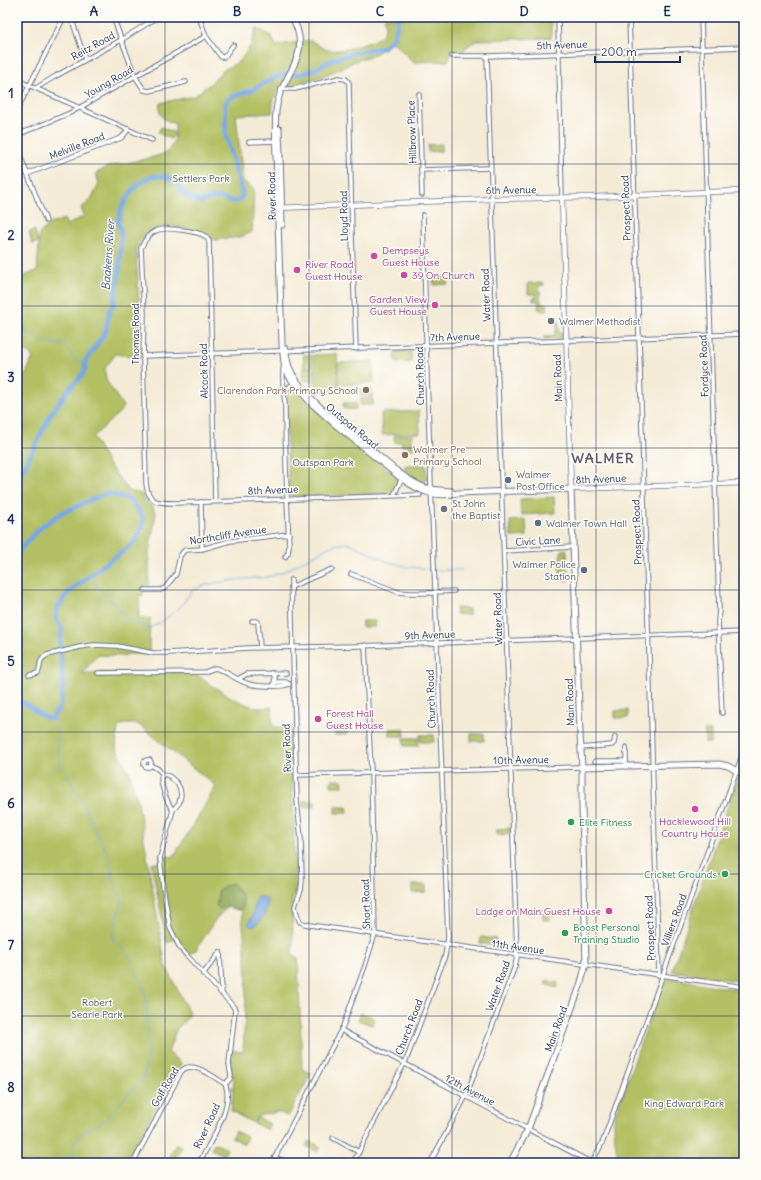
<svg xmlns="http://www.w3.org/2000/svg" width="761" height="1180" viewBox="0 0 761 1180" font-family="Delius,sans-serif">
  <rect width="100%" height="100%" fill="#fdfcf7"/>
  <filter id="ink" filterUnits="userSpaceOnUse"><feTurbulence type="fractalNoise" baseFrequency=".025" numOctaves="2"/><feDisplacementMap in="SourceGraphic" scale="8" xChannelSelector="R" yChannelSelector="G"/><feConvolveMatrix kernelMatrix="1 2 1 2 8 2 1 2 1" color-interpolation-filters="sRGB"/></filter>
  <filter id="wash" filterUnits="userSpaceOnUse"><feTurbulence type="fractalNoise" baseFrequency=".012" numOctaves="4" result="noise"/><feDisplacementMap in="SourceGraphic" scale="16" xChannelSelector="R" yChannelSelector="G"/><feGaussianBlur stdDeviation="0.9" result="paint"/><feColorMatrix in="noise" values="0 0 0 0 0 0 0 0 0 0 0 0 0 0 0 0 0 1.4 0 .05"/><feComposite in="paint" operator="in"/></filter>
  <g filter="url(#wash)">
    <rect width="100%" height="100%" fill="#f4ebd6"/>
    <g fill="#b2bf62" stroke="#667760">
      <path d="M 384,17 L 551,17 L 551,38 L 478,40 L 467,46 L 462,53 L 457,54 L 455,51 L 452,50 L 448,61 L 413,62 L 393,42 L 375,54 L 353,62 L 344,67 L 323,76 L 277,90 L 273,102 L 272,113 L 236,115 L 243,181 L 254,189 L 252,232 L 240,237 L 215,240 L 212,239 L 208,235 L 172,226 L 156,228 L 145,236 L 138,244 L 136,250 L 139,306 L 140,358 L 116,354 L 105,368 L 106,380 L 124,408 L 93,437 L 108,464 L 129,491 L 142,494 L 145,501 L 152,506 L 156,514 L 149,552 L 149,585 L 143,586 L 143,595 L 139,596 L 139,619 L 150,618 L 149,652 L 144,654 L 129,654 L 123,656 L 98,655 L 82,673 L 193,672 C 207,683 242,706 259,708 C 263,708 268,707 272,707 L 273,727 L 290,727 L 296,890 L 292,900 L 293,941 L 292,955 L 298,958 L 302,1069 L 311,1073 L 289,1115 L 287,1116 L 278,1112 L 257,1116 L 253,1123 L 231,1111 L 234,1077 L 231,1076 L 230,1066 L 231,1050 L 243,1052 L 247,974 L 242,911 L 228,907 L 217,917 L 196,950 L 187,956 L 175,939 L 167,943 L 151,863 L 160,863 L 160,855 L 173,857 L 194,824 L 216,786 L 138,724 L 124,724 L 118,727 L 116,748 L 129,772 L 138,802 L 165,964 L 190,1015 L 176,1030 L 168,1052 L 181,1063 L 125,1163 L 17,1163 L 17,382 L 26,374 L 33,357 L 17,344 L 17,277 L 21,277 L 37,271 L 39,244 L 39,234 L 50,224 L 64,219 L 67,225 L 84,216 L 81,208 C 90,203 95,192 99,184 L 96,173 C 100,171 103,169 107,167 C 118,164 163,157 168,151 C 172,147 175,139 175,134 L 171,139 L 158,133 L 161,127 L 175,133 L 175,124 L 164,119 L 159,111 L 160,103 L 194,96 L 210,84 L 222,71 L 240,61 L 251,45 L 256,28 L 271,36 L 276,46 C 283,45 305,40 310,41 C 317,42 322,50 329,50 C 340,52 375,43 382,35 C 386,29 386,23 384,17 Z"/>
      <polygon points="442,144 441,151 428,152 428,145"/>
      <polygon points="35,230 38,243 32,244 29,232"/>
      <polygon points="447,278 448,284 434,285 433,279"/>
      <polygon points="528,283 544,283 544,285 539,286 539,291 540,291 541,304 548,304 547,311 541,311 541,309 538,309 539,301 533,301 533,298 537,297 536,294 528,294"/>
      <polygon points="557,319 558,319 559,333 564,333 562,337 557,339 554,338 544,339 545,336 553,336 556,332"/>
      <polygon points="396,351 411,351 411,362 396,363 395,361 395,352"/>
      <polygon points="337,354 338,392 315,393 314,355"/>
      <polygon points="303,355 312,355 312,367 304,367"/>
      <polygon points="373,361 374,383 339,385 338,363"/>
      <polygon points="303,368 312,368 312,381 304,381"/>
      <polygon points="291,387 295,388 398,478 399,481 395,491 389,494 294,497 290,495 289,491 285,393"/>
      <polygon points="372,389 373,396 360,396 360,390"/>
      <polygon points="373,398 373,405 360,405 360,399"/>
      <polygon points="343,403 356,403 356,409 344,409"/>
      <polygon points="419,411 420,433 382,435 381,413"/>
      <polygon points="412,435 413,449 410,449 410,447 407,446 402,446 402,442 395,442 394,436"/>
      <polygon points="406,465 426,465 427,479 421,482 403,470"/>
      <polygon points="554,497 555,513 521,515 520,499"/>
      <polygon points="526,520 527,536 511,537 510,521"/>
      <path d="M 563,549 L 567,550 L 568,581 L 563,580 C 559,572 558,556 563,549 Z"/>
      <polygon points="456,608 469,609 469,615 456,614"/>
      <rect x="362" y="621" width="13" height="6"/>
      <polygon points="628,710 628,718 615,718 615,711"/>
      <polygon points="404,728 405,736 390,736 390,729"/>
      <rect x="335" y="729" width="12" height="6"/>
      <rect x="705" y="731" width="6" height="12"/>
      <rect x="471" y="734" width="13" height="7"/>
      <rect x="420" y="735" width="14" height="7"/>
      <rect x="404" y="738" width="14" height="8"/>
      <polygon points="739,773 744,776 744,982 672,971"/>
      <polygon points="331,780 342,780 343,786 331,786"/>
      <polygon points="303,801 315,801 315,807 304,807"/>
      <polygon points="335,807 347,807 348,813 335,813"/>
      <polygon points="510,828 510,834 497,835 497,829"/>
      <polygon points="412,885 426,885 426,892 412,893"/>
      <polygon points="543,909 549,909 550,920 543,920"/>
      <polygon points="481,937 496,939 495,946 480,943"/>
      <path d="M 665,978 L 669,978 L 744,991 L 744,1163 L 620,1163 C 615,1148 614,1134 614,1118 L 663,981 Z"/>
      <polygon points="547,980 558,983 557,988 545,984"/>
      <polygon points="361,1013 374,1018 372,1025 358,1020"/>
      <polygon points="257,1117 270,1124 267,1130 254,1123"/>
      <polygon points="235,1131 247,1137 244,1144 231,1137"/>
      <polygon points="309,1141 321,1147 318,1152 306,1146"/>
      <polygon points="214,1143 227,1149 224,1155 211,1149"/>
      <polygon points="176,1144 182,1147 175,1159 170,1156"/>
    </g>
    <polygon fill="#8da658" stroke="#546a5b" points="232,883 233,883 241,895 244,907 240,910 228,907 219,909 216,905 218,897 218,890 220,888"/>
    <path fill="#75a6e0" stroke="#486a9f" d="M 256,897 L 260,897 L 267,899 C 268,910 262,924 251,927 L 248,924 L 253,915 Z"/>
    <g fill="none" stroke-linecap="round" stroke-linejoin="round">
      <g stroke="#75a6e0" stroke-width="1">
        <polyline points="17,324 31,335 47,343 65,344 74,360 85,362"/>
        <polyline points="92,574 94,581 97,587 108,597 126,617 141,626 148,628 158,624 169,616 181,606 193,590 204,585 235,580 268,577 283,572 333,545 350,543 388,562 408,567 443,570 462,570"/>
        <polyline points="54,715 60,763 79,797 109,857 113,880 122,899 112,939 126,951 131,958 139,979 144,987 147,1009 148,1039 146,1069 142,1081 132,1089 105,1120 85,1131 74,1144 74,1163"/>
      </g>
      <g stroke="#75a6e0" stroke-width="5">
        <path d="M 17,482 L 50,416 L 67,391 L 83,374 L 85,370 L 85,362 L 106,331 L 109,312 L 113,306 L 115,299 L 120,264 L 121,229 L 118,224 L 118,221 L 122,208 L 127,198 L 137,185 L 147,179 L 154,176 L 168,177 L 181,188 L 182,193 L 196,200 L 201,202 C 208,198 218,196 225,199 C 230,201 232,202 238,201 L 242,197 L 242,192 L 226,136 L 225,105 L 227,101 L 230,98 L 254,89 L 280,75 L 301,74 L 314,70 L 332,60 L 354,53 L 384,47 L 393,38 L 397,27 L 398,17"/>
        <polyline points="17,556 22,547 41,527 62,513 107,493 129,499 136,507 143,517 143,525 136,540 124,551 102,566 67,594 57,609 56,619 62,628 60,643 63,685 60,707 51,719 41,715 28,705 17,700"/>
      </g>
    </g>
  </g>
  <g filter="url(#ink)">
    <g fill="none" stroke-linecap="round" stroke-linejoin="round">
      <defs>
        <g id="minor">
          <polyline points="71,17 85,59"/>
          <polyline points="113,17 135,76 144,90 149,91 186,82"/>
          <polyline points="199,17 206,36 221,57 223,57 225,56 233,45"/>
          <polyline points="558,17 562,198"/>
          <polyline points="629,17 659,975"/>
          <polyline points="701,17 718,575 719,610 718,621 722,713"/>
          <polyline points="17,22 20,17"/>
          <polyline points="452,56 487,56 744,47"/>
          <polyline points="17,80 152,140"/>
          <polyline points="36,88 56,76 121,40 158,17"/>
          <polyline points="286,89 295,89 339,78 346,79 349,83 352,236 356,349"/>
          <polyline points="419,94 422,195"/>
          <polyline points="17,110 64,17"/>
          <polyline points="17,135 70,113 206,36"/>
          <polyline points="249,142 276,141"/>
          <polyline points="17,148 46,221"/>
          <polyline points="421,170 490,168"/>
          <polyline points="27,174 121,138 125,134 128,129"/>
          <polyline points="17,261 18,265"/>
          <polyline points="143,356 744,334"/>
          <path d="M 284,364 C 281,375 284,392 285,404 C 285,451 287,499 289,546 L 288,553 L 285,557"/>
          <polyline points="17,377 18,376"/>
          <polyline points="284,391 294,383"/>
          <polyline points="394,495 402,478"/>
          <path d="M 215,501 L 209,241 C 207,239 207,238 205,236 C 197,231 167,227 158,230 C 150,232 144,241 141,248 L 144,314 L 143,356 L 146,483 C 148,503 157,503 175,503 L 420,495"/>
          <polyline points="201,502 202,549"/>
          <polyline points="504,551 573,547"/>
          <polyline points="351,574 398,592 410,593 435,593"/>
          <polyline points="291,580 297,801 301,838 302,880 301,890 296,903 295,907 298,917 300,922 305,924 310,925 744,987"/>
          <polyline points="291,587 332,569"/>
          <polyline points="145,590 160,590 165,588 176,574 180,556 183,552 185,550 202,549 230,541 289,534"/>
          <polyline points="435,592 454,591"/>
          <polyline points="252,621 257,621 258,622 260,647"/>
          <path d="M 98,673 L 205,672 L 215,668 C 226,671 235,679 246,683 C 253,686 283,688 289,684"/>
          <polyline points="272,673 275,677 274,684"/>
          <path d="M 29,675 L 38,673 C 42,665 37,661 47,655 L 80,647 L 94,645 L 117,646 L 153,653 L 169,653 L 248,648 L 358,646 L 744,632"/>
          <polyline points="238,679 247,674 286,673"/>
          <polyline points="275,682 286,682 289,684"/>
          <polyline points="581,748 612,745 614,743 615,737"/>
          <polyline points="595,761 625,761"/>
          <polyline points="626,763 626,747"/>
          <polyline points="151,765 149,767 146,767 144,765 144,762 146,760 150,760 151,762 151,765 158,769 163,775"/>
          <polyline points="297,775 579,767"/>
          <path d="M 173,810 C 167,803 161,786 161,777 L 164,774 L 169,776 L 177,783 L 180,789 L 181,795 L 179,803 L 173,810 L 160,858 L 163,887 L 170,928 L 180,948 L 233,1006 L 235,1010 L 229,1064 L 231,1076 L 230,1079 L 225,1084"/>
          <polyline points="220,952 222,994"/>
          <polyline points="203,974 220,952"/>
          <polyline points="341,1030 592,1163"/>
          <polyline points="333,1138 359,1152"/>
          <polyline points="275,1157 287,1163"/>
          <path d="M 133,1163 L 181,1072 C 190,1058 215,1078 225,1084 C 235,1106 209,1143 199,1163"/>
          <polyline points="272,1163 343,1026 365,966 375,934 371,772 365,645"/>
          <polyline points="353,1163 407,1058 445,956 448,938 427,377 423,215"/>
          <polyline points="430,1163 466,1096 515,966 517,957 487,56"/>
          <polyline points="592,1163 603,1141 744,750"/>
        </g>
        <g id="tertiary">
          <polyline points="562,198 571,489 744,483"/>
          <polyline points="278,208 491,199 595,197 706,192 744,191"/>
        </g>
        <g id="secondary">
          <path d="M 292,17 C 315,59 279,74 276,111 C 274,137 277,164 277,190 C 279,242 280,293 282,345 L 284,363 L 286,370 L 289,376 L 296,386 L 312,404 L 331,421 L 402,479 C 421,492 435,498 458,493 L 571,489 L 580,734 L 582,767 L 582,806 L 586,964 L 580,986 L 528,1129 L 510,1163"/>
          <polyline points="279,129 281,185 282,225"/>
          <path d="M 286,349 C 286,361 290,372 297,381 C 314,406 341,424 364,443 C 381,458 401,477 421,486 C 430,490 441,490 451,491"/>
          <polyline points="580,767 719,764 728,766 744,775"/>
        </g>
      </defs>
      <use href="#minor" stroke="#677188" stroke-width="5.5"/>
      <use href="#tertiary" stroke="#677188" stroke-width="6"/>
      <use href="#secondary" stroke="#677188" stroke-width="7"/>
      <use href="#minor" stroke="#fff" stroke-width="3.5"/>
      <use href="#tertiary" stroke="#fff" stroke-width="4.5"/>
      <use href="#secondary" stroke="#fff" stroke-width="5"/>
    </g>
  </g>
  <path fill="none" stroke="#1b2f5e" stroke-width="1" stroke-opacity="0.55" d="M 165,17 L 165,1163M 309,17 L 309,1163M 452,17 L 452,1163M 596,17 L 596,1163M 17,164 L 744,164M 17,306 L 744,306M 17,448 L 744,448M 17,590 L 744,590M 17,732 L 744,732M 17,874 L 744,874M 17,1016 L 744,1016"/>
  <g fill="#d1479c" stroke="#fdfcf7" stroke-width="1.5">
    <circle cx="374" cy="256" r="4"/>
    <circle cx="297" cy="270" r="4"/>
    <circle cx="404" cy="275" r="4"/>
    <circle cx="435" cy="305" r="4"/>
    <circle cx="318" cy="719" r="4"/>
    <circle cx="695" cy="809" r="4"/>
    <circle cx="609" cy="911" r="4"/>
  </g>
  <g fill="#6b7280" stroke="#fdfcf7" stroke-width="1.5">
    <circle cx="551" cy="321" r="4"/>
    <circle cx="444" cy="509" r="4"/>
  </g>
  <g fill="#8d6e63" stroke="#fdfcf7" stroke-width="1.5">
    <circle cx="366" cy="390" r="4"/>
    <circle cx="405" cy="455" r="4"/>
  </g>
  <g fill="#5c6f8a" stroke="#fdfcf7" stroke-width="1.5">
    <circle cx="508" cy="480" r="4"/>
    <circle cx="538" cy="523" r="4"/>
    <circle cx="584" cy="570" r="4"/>
  </g>
  <g fill="#2e9e5b" stroke="#fdfcf7" stroke-width="1.5">
    <circle cx="571" cy="822" r="4"/>
    <circle cx="725" cy="874" r="4"/>
    <circle cx="565" cy="933" r="4"/>
  </g>
  <g text-anchor="middle" dominant-baseline="central" stroke-width="3" stroke-linejoin="round" paint-order="stroke">
    <g font-size="10" fill="#1b2f5e" stroke="#fdfcf7">
      <text transform="translate(562 45) rotate(-2)">5th Avenue</text>
      <text transform="translate(93 46) rotate(-29)">Reitz Road</text>
      <text transform="translate(109 82) rotate(-30)">Young Road</text>
      <text transform="translate(412 132) rotate(-92)">Hillbrow Place</text>
      <text transform="translate(77 146) rotate(-21)">Melville Road</text>
      <text transform="translate(511 190) rotate(-1)">6th Avenue</text>
      <text transform="translate(272 196) rotate(-91)">River Road</text>
      <text transform="translate(626 208) rotate(-92)">Prospect Road</text>
      <text transform="translate(344 216) rotate(-91)">Lloyd Road</text>
      <text transform="translate(486 295) rotate(-92)">Water Road</text>
      <text transform="translate(135 334) rotate(-90)">Thomas Road</text>
      <text transform="translate(455 337) rotate(-2)">7th Avenue</text>
      <text transform="translate(704 366) rotate(-92)">Fordyce Road</text>
      <text transform="translate(204 371) rotate(-91)">Alcock Road</text>
      <text transform="translate(420 376) rotate(-91)">Church Road</text>
      <text transform="translate(558 378) rotate(-92)">Main Road</text>
      <text transform="translate(352 426) rotate(40)">Outspan Road</text>
      <text transform="translate(601 479) rotate(-2)">8th Avenue</text>
      <text transform="translate(273 490) rotate(-2)">8th Avenue</text>
      <text transform="translate(637 532) rotate(-92)">Prospect Road</text>
      <text transform="translate(228 535) rotate(-9)">Northcliff Avenue</text>
      <text transform="translate(538 541) rotate(-3)">Civic Lane</text>
      <text transform="translate(498 619) rotate(-92)">Water Road</text>
      <text transform="translate(430 635) rotate(-2)">9th Avenue</text>
      <text transform="translate(431 699) rotate(-92)">Church Road</text>
      <text transform="translate(570 702) rotate(-92)">Main Road</text>
      <text transform="translate(287 748) rotate(-92)">River Road</text>
      <text transform="translate(521 760) rotate(-1)">10th Avenue</text>
      <text transform="translate(366 904) rotate(-92)">Short Road</text>
      <text transform="translate(674 920) rotate(-70)">Villiers Road</text>
      <text transform="translate(650 928) rotate(-92)">Prospect Road</text>
      <text transform="translate(518 947) rotate(8)">11th Avenue</text>
      <text transform="translate(498 986) rotate(-70)">Water Road</text>
      <text transform="translate(409 1027) rotate(-69)">Church Road</text>
      <text transform="translate(556 1029) rotate(-70)">Main Road</text>
      <text transform="translate(165 1087) rotate(-60)">Golf Road</text>
      <text transform="translate(470 1090) rotate(28)">12th Avenue</text>
      <text transform="translate(207 1126) rotate(-65)">River Road</text>
    </g>
    <g font-size="10" fill="#485a5f" stroke="#fdfcf7">
      <text x="201" y="178">Settlers Park</text>
      <text x="323" y="462">Outspan Park</text>
      <text x="97" y="1002">Robert<tspan x="97" dy="12">Searle Park</tspan></text>
      <text x="684" y="1103">King Edward Park</text>
    </g>
    <g font-size="10" fill="#b23c85" stroke="#fdfcf7" text-anchor="start">
      <text x="382" y="250">Dempseys<tspan x="382" dy="12">Guest House</tspan></text>
      <text x="305" y="264">River Road<tspan x="305" dy="12">Guest House</tspan></text>
      <text x="412" y="275">39 On Church</text>
      <text x="427" y="299" text-anchor="end">Garden View<tspan x="427" dy="12">Guest House</tspan></text>
      <text x="326" y="713">Forest Hall<tspan x="326" dy="12">Guest House</tspan></text>
      <text x="695" y="821" text-anchor="middle">Hacklewood Hill<tspan x="695" dy="12">Country House</tspan></text>
      <text x="601" y="911" text-anchor="end">Lodge on Main Guest House</text>
    </g>
    <g font-size="10" fill="#5b616d" stroke="#fdfcf7" text-anchor="start">
      <text x="559" y="321">Walmer Methodist</text>
      <text x="452" y="503">St John<tspan x="452" dy="12">the Baptist</tspan></text>
    </g>
    <g font-size="10" fill="#785e54" stroke="#fdfcf7" text-anchor="end">
      <text x="358" y="390">Clarendon Park Primary School</text>
      <text x="413" y="449" text-anchor="start">Walmer Pre<tspan x="413" dy="12">Primary School</tspan></text>
    </g>
    <g font-size="10" fill="#4e5e75" stroke="#fdfcf7" text-anchor="start">
      <text x="516" y="474">Walmer<tspan x="516" dy="12">Post Office</tspan></text>
      <text x="546" y="523">Walmer Town Hall</text>
      <text x="576" y="564" text-anchor="end">Walmer Police<tspan x="576" dy="12">Station</tspan></text>
    </g>
    <g font-size="10" fill="#27864d" stroke="#fdfcf7" text-anchor="start">
      <text x="579" y="822">Elite Fitness</text>
      <text x="717" y="874" text-anchor="end">Cricket Grounds</text>
      <text x="573" y="927">Boost Personal<tspan x="573" dy="12">Training Studio</tspan></text>
    </g>
    <g font-size="11" font-style="italic" fill="#3a598c" stroke="#fdfcf7">
      <text transform="translate(108 255) rotate(-86)">Baakens River</text>
    </g>
    <g font-size="14" font-weight="bold" letter-spacing="1" fill="#605a6a" stroke="#fdfcf7">
      <text x="603" y="458">WALMER</text>
    </g>
  </g>
  <rect width="761" height="1180" fill="none" stroke="#fdfcf7" stroke-width="44"/>
  <path d="M595 56v6h85v-6" fill="none" stroke="#1b2f5e" stroke-width="2"/>
  <text x="601" y="56" font-size="12" fill="#1b2f5e" stroke="#fdfcf7" stroke-width="3" paint-order="stroke">200 m</text>
  <rect x="22" y="22" width="717" height="1136" fill="none" stroke="#1b2f5e" stroke-width="1.5"/>
  <g font-size="13" text-anchor="middle" font-weight="bold" fill="#1b2f5e">
    <text x="94" y="16">A</text>
    <text x="237" y="16">B</text>
    <text x="380" y="16">C</text>
    <text x="524" y="16">D</text>
    <text x="667" y="16">E</text>
    <text x="11" y="98">1</text>
    <text x="11" y="240">2</text>
    <text x="11" y="382">3</text>
    <text x="11" y="524">4</text>
    <text x="11" y="666">5</text>
    <text x="11" y="808">6</text>
    <text x="11" y="950">7</text>
    <text x="11" y="1092">8</text>
  </g>
</svg>
